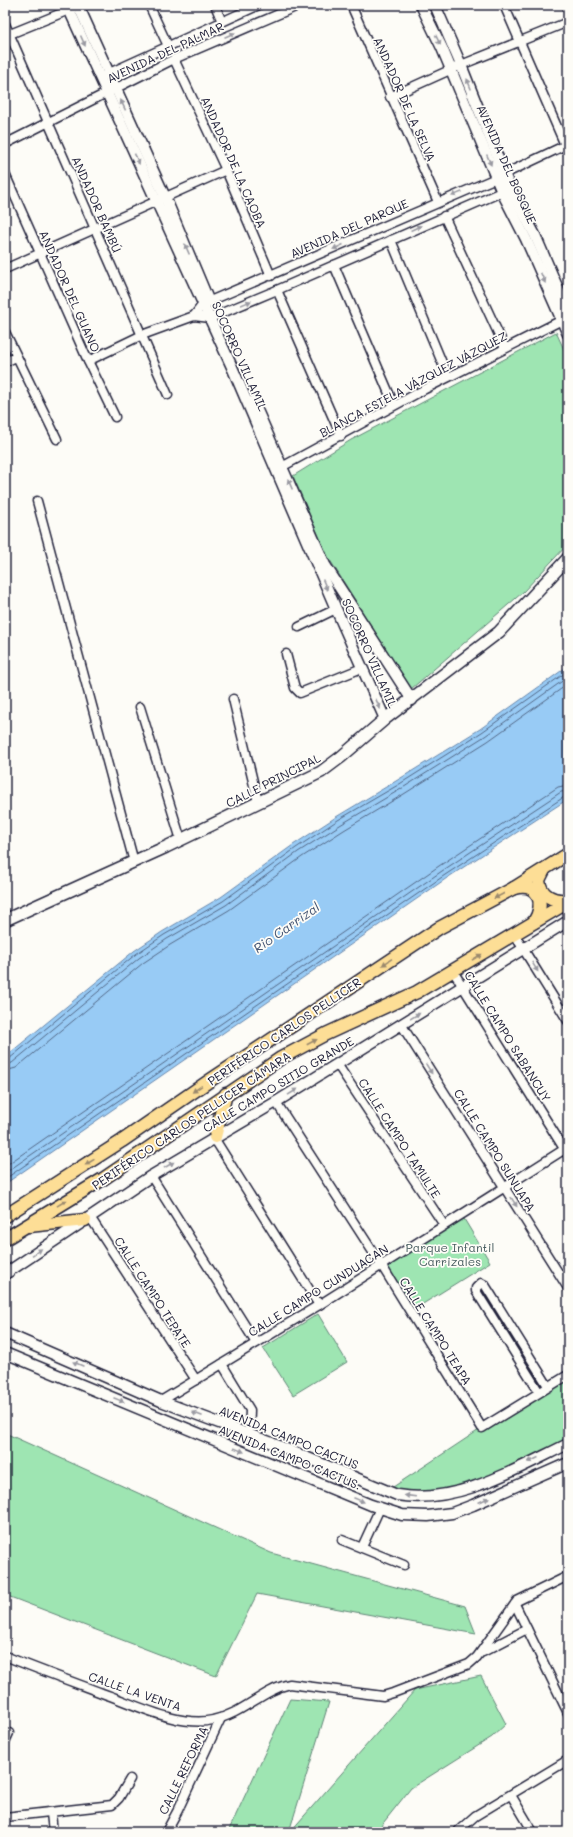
<svg xmlns="http://www.w3.org/2000/svg" width="573" height="1837" viewBox="0 0 573 1837" font-family="Mali,sans-serif">
  <rect width="100%" height="100%" fill="#fdfcf7"/>
  <filter id="ink" filterUnits="userSpaceOnUse"><feTurbulence type="fractalNoise" baseFrequency=".025" numOctaves="2"/><feDisplacementMap in="SourceGraphic" scale="8" xChannelSelector="R" yChannelSelector="G"/><feConvolveMatrix kernelMatrix="1 2 1 2 8 2 1 2 1" color-interpolation-filters="sRGB"/></filter>
  <g filter="url(#ink)">
    <g fill="#9ee5b2" stroke="#608476">
      <polygon points="556,332 568,358 568,544 523,592 411,689 328,557 293,476 351,440"/>
      <polygon points="461,1214 490,1262 410,1312 382,1266"/>
      <polygon points="318,1314 347,1362 293,1395 263,1348"/>
      <polygon points="568,1375 568,1443 452,1494 387,1491 482,1428"/>
      <polygon points="5,1433 271,1553 465,1606 476,1634 257,1594 216,1676 5,1595"/>
      <polygon points="481,1676 506,1724 492,1737 411,1788 376,1832 290,1832 415,1690"/>
      <polygon points="290,1699 329,1702 289,1832 228,1832"/>
    </g>
    <polygon fill="#98cbf5" stroke="#6987ab" points="568,666 568,799 447,878 5,1184 5,1057 134,951 162,932 221,897 293,845 336,817 396,781 480,729"/>
    <g fill="none" stroke-linecap="round" stroke-linejoin="round">
      <g stroke="#516685" stroke-width="1">
        <polyline points="5,1060 9,1059 136,954 164,935 223,901 296,848 338,820 398,785 482,732 568,671"/>
        <polyline points="5,1065 12,1063 139,958 167,939 226,905 298,852 340,825 401,789 485,736 568,677"/>
        <polyline points="5,1071 16,1068 143,963 170,945 229,910 302,857 344,830 404,794 488,741 568,684"/>
        <polyline points="5,1166 439,866 558,787 568,785"/>
        <polyline points="5,1173 442,871 561,792 568,791"/>
        <polyline points="5,1179 445,875 564,797 568,796"/>
      </g>
      <defs>
        <g id="minor">
          <polyline points="149,5 168,46"/>
          <polyline points="215,5 222,22"/>
          <polyline points="351,5 438,202"/>
          <polyline points="504,5 568,152"/>
          <polyline points="567,5 568,7"/>
          <polyline points="5,24 168,395"/>
          <polyline points="5,36 74,8"/>
          <polyline points="174,59 226,170 271,276"/>
          <polyline points="105,75 259,5"/>
          <polyline points="390,97 461,65 568,22"/>
          <polyline points="5,144 174,59 300,5"/>
          <polyline points="5,174 88,361 115,417"/>
          <polyline points="444,216 505,348"/>
          <polyline points="391,240 448,377"/>
          <polyline points="334,265 394,405"/>
          <polyline points="5,269 226,170"/>
          <polyline points="277,290 341,436"/>
          <polyline points="194,316 203,304 496,178 568,144"/>
          <polyline points="5,332 57,439"/>
          <polyline points="88,361 142,335 194,316 210,318 277,290 506,190"/>
          <polyline points="5,362 16,357"/>
          <polyline points="278,469 425,389 562,320"/>
          <polyline points="37,501 134,862"/>
          <polyline points="299,627 336,609"/>
          <polyline points="286,654 295,688 300,693 362,668"/>
          <polyline points="233,699 258,802"/>
          <polyline points="140,707 181,840"/>
          <polyline points="514,934 568,1021"/>
          <polyline points="453,971 568,1155"/>
          <polyline points="401,1024 568,1288"/>
          <polyline points="337,1064 444,1225"/>
          <polyline points="276,1102 382,1266 482,1428 568,1375"/>
          <polyline points="214,1138 319,1305"/>
          <polyline points="151,1176 256,1343"/>
          <polyline points="90,1217 196,1380"/>
          <polyline points="222,1364 250,1410 249,1434"/>
          <polyline points="539,1392 476,1291 476,1288 481,1283 485,1285 548,1386"/>
          <polyline points="161,1401 319,1305 568,1147"/>
          <polyline points="342,1540 404,1565"/>
          <polyline points="362,1547 380,1508"/>
          <polyline points="515,1604 568,1713"/>
          <polyline points="483,1652 527,1629"/>
          <path d="M 5,1656 C 37,1669 70,1681 102,1693 C 134,1704 180,1728 213,1720 C 243,1714 262,1690 290,1684 L 383,1696 L 393,1693 L 469,1664 L 477,1657 L 517,1601 L 568,1576"/>
          <polyline points="5,1742 9,1733"/>
          <polyline points="511,1795 533,1832"/>
          <polyline points="51,1813 53,1832"/>
          <polyline points="5,1817 112,1805 119,1798 130,1779"/>
          <polyline points="166,1832 178,1810 221,1718"/>
          <polyline points="457,1832 475,1816 568,1760"/>
        </g>
        <g id="tertiary">
          <polyline points="67,5 232,367 336,609 385,719"/>
          <polyline points="78,5 165,197 209,302"/>
          <polyline points="421,5 442,48 502,192 526,239 568,334"/>
          <polyline points="435,5 461,65 510,188 535,235 568,312"/>
          <polyline points="253,401 325,565 412,700"/>
          <polyline points="5,1274 151,1176 276,1102 568,921"/>
          <path d="M 5,1333 L 161,1401 L 272,1443 L 397,1495 C 457,1505 516,1469 568,1444"/>
          <polyline points="5,1353 371,1505 402,1515 428,1516 452,1513 473,1505 568,1463"/>
        </g>
        <polyline id="secondary" points="5,920 166,847 321,772 341,757 385,719 499,632 568,558"/>
        <g id="primary">
          <path d="M 544,870 L 539,880 C 540,895 553,902 568,900"/>
          <path d="M 514,888 C 539,881 546,904 534,922"/>
          <polyline points="215,1137 226,1094"/>
          <polyline points="5,1216 122,1141 209,1081 439,928 514,888 568,854"/>
          <polyline points="29,1226 85,1220"/>
          <polyline points="5,1239 103,1179 281,1058 326,1034 417,992 568,902"/>
        </g>
      </defs>
      <use href="#minor" stroke="#22223b" stroke-width="11"/>
      <use href="#tertiary" stroke="#22223b" stroke-width="13"/>
      <use href="#secondary" stroke="#22223b" stroke-width="14"/>
      <use href="#primary" stroke="#22223b" stroke-width="15"/>
      <use href="#minor" stroke="#fdfcf7" stroke-width="8"/>
      <use href="#tertiary" stroke="#fdfcf7" stroke-width="10"/>
      <use href="#secondary" stroke="#fdfcf7" stroke-width="11"/>
      <use href="#primary" stroke="#fdde96" stroke-width="12"/>
    </g>
    <defs><path id="oneway-solid" d="M-6-.8H1V-3.2L6.5 0L1 3.2V.8H-6Z"/></defs>
    <g fill="#9a9aa2">
      <use href="#oneway-solid" transform="translate(230 35) rotate(-23)"/>
      <use href="#oneway-solid" transform="translate(438 40) rotate(64)"/>
      <use href="#oneway-solid" transform="translate(83 41) rotate(66)"/>
      <use href="#oneway-solid" transform="translate(469 84) rotate(-112)"/>
      <use href="#oneway-solid" transform="translate(123 105) rotate(-115)"/>
      <use href="#oneway-solid" transform="translate(137 159) rotate(65)"/>
      <use href="#oneway-solid" transform="translate(489 160) rotate(67)"/>
      <use href="#oneway-solid" transform="translate(457 194) rotate(158)"/>
      <use href="#oneway-solid" transform="translate(416 228) rotate(-24)"/>
      <use href="#oneway-solid" transform="translate(338 247) rotate(156)"/>
      <use href="#oneway-solid" transform="translate(187 249) rotate(-113)"/>
      <use href="#oneway-solid" transform="translate(543 278) rotate(66)"/>
      <use href="#oneway-solid" transform="translate(246 303) rotate(-22)"/>
      <use href="#oneway-solid" transform="translate(290 484) rotate(-113)"/>
      <use href="#oneway-solid" transform="translate(325 585) rotate(67)"/>
      <use href="#oneway-solid" transform="translate(378 704) rotate(66)"/>
      <use href="#oneway-solid" transform="translate(535 967) rotate(58)"/>
      <use href="#oneway-solid" transform="translate(415 1016) rotate(-31)"/>
      <use href="#oneway-solid" transform="translate(429 1069) rotate(58)"/>
      <use href="#oneway-solid" transform="translate(293 1092) rotate(-32)"/>
      <use href="#oneway-solid" transform="translate(169 1165) rotate(-31)"/>
      <use href="#oneway-solid" transform="translate(514 1202) rotate(58)"/>
      <use href="#oneway-solid" transform="translate(37 1252) rotate(-34)"/>
      <use href="#oneway-solid" transform="translate(78 1364) rotate(-157)"/>
      <use href="#oneway-solid" transform="translate(119 1400) rotate(22)"/>
      <use href="#oneway-solid" transform="translate(197 1414) rotate(-159)"/>
      <use href="#oneway-solid" transform="translate(239 1450) rotate(22)"/>
      <use href="#oneway-solid" transform="translate(533 1460) rotate(156)"/>
      <use href="#oneway-solid" transform="translate(410 1496) rotate(-173)"/>
      <use href="#oneway-solid" transform="translate(359 1500) rotate(22)"/>
      <use href="#oneway-solid" transform="translate(484 1500) rotate(-24)"/>
    </g>
    <g fill="#9a896d">
      <use href="#oneway-solid" transform="translate(499 896) rotate(152)"/>
      <use href="#oneway-solid" transform="translate(477 957) rotate(-31)"/>
      <use href="#oneway-solid" transform="translate(387 962) rotate(146)"/>
      <use href="#oneway-solid" transform="translate(312 1042) rotate(-28)"/>
      <use href="#oneway-solid" transform="translate(197 1089) rotate(145)"/>
      <use href="#oneway-solid" transform="translate(90 1162) rotate(148)"/>
      <use href="#oneway-solid" transform="translate(62 1203) rotate(-31)"/>
    </g>
  </g>
  <g text-anchor="middle" dominant-baseline="central" stroke-width="3.5" stroke-linejoin="round" paint-order="stroke">
    <g font-size="12" fill="#22223b" stroke="#fdfcf7">
      <text transform="translate(165 52) rotate(-25)">AVENIDA DEL PALMAR</text>
      <text transform="translate(405 99) rotate(66)">ANDADOR DE LA SELVA</text>
      <text transform="translate(234 162) rotate(66)">ANDADOR DE LA CAOBA</text>
      <text transform="translate(507 164) rotate(66)">AVENIDA DEL BOSQUE</text>
      <text transform="translate(97 204) rotate(66)">ANDADOR BAMBÚ</text>
      <text transform="translate(349 228) rotate(-24)">AVENIDA DEL PARQUE</text>
      <text transform="translate(70 291) rotate(66)">ANDADOR DEL GUANO</text>
      <text transform="translate(240 356) rotate(66)">SOCORRO VILLAMIL</text>
      <text transform="translate(413 384) rotate(-28)">BLANCA ESTELA VÁZQUEZ VÁZQUEZ</text>
      <text transform="translate(370 653) rotate(66)">SOCORRO VILLAMIL</text>
      <text transform="translate(273 780) rotate(-27)">CALLE PRINCIPAL</text>
      <text transform="translate(284 1031) rotate(-34)">PERIFÉRICO CARLOS PELLICER</text>
      <text transform="translate(508 1036) rotate(58)">CALLE CAMPO SABANCUY</text>
      <text transform="translate(278 1084) rotate(-31)">CALLE CAMPO SITIO GRANDE</text>
      <text transform="translate(191 1120) rotate(-34)">PERIFÉRICO CARLOS PELLICER CÁMARA</text>
      <text transform="translate(400 1138) rotate(57)">CALLE CAMPO TAMULTE</text>
      <text transform="translate(495 1150) rotate(58)">CALLE CAMPO SUNUAPA</text>
      <text transform="translate(318 1290) rotate(-32)">CALLE CAMPO CUNDUACAN</text>
      <text transform="translate(153 1292) rotate(57)">CALLE CAMPO TEPATE</text>
      <text transform="translate(436 1331) rotate(58)">CALLE CAMPO TEAPA</text>
      <text transform="translate(289 1437) rotate(22)">AVENIDA CAMPO CACTUS</text>
      <text transform="translate(290 1457) rotate(22)">AVENIDA CAMPO CACTUS.</text>
      <text transform="translate(135 1691) rotate(19)">CALLE LA VENTA</text>
      <text transform="translate(183 1770) rotate(-64)">CALLE REFORMA</text>
    </g>
    <g font-size="12" fill="#475c5f" stroke="#fdfcf7">
      <text x="450" y="1247">Parque Infantil<tspan x="450" dy="14">Carrizales</tspan></text>
    </g>
    <g font-size="13" font-style="italic" fill="#455573" stroke="#fdfcf7">
      <text transform="translate(286 927) rotate(-35)">Rio Carrizal</text>
    </g>
  </g>
  <rect width="573" height="1837" fill="none" stroke="#fdfcf7" stroke-width="20"/>
  <rect x="10" y="10" width="553" height="1817" fill="none" stroke="#22223b" stroke-width="1.5" filter="url(#ink)"/>
</svg>
